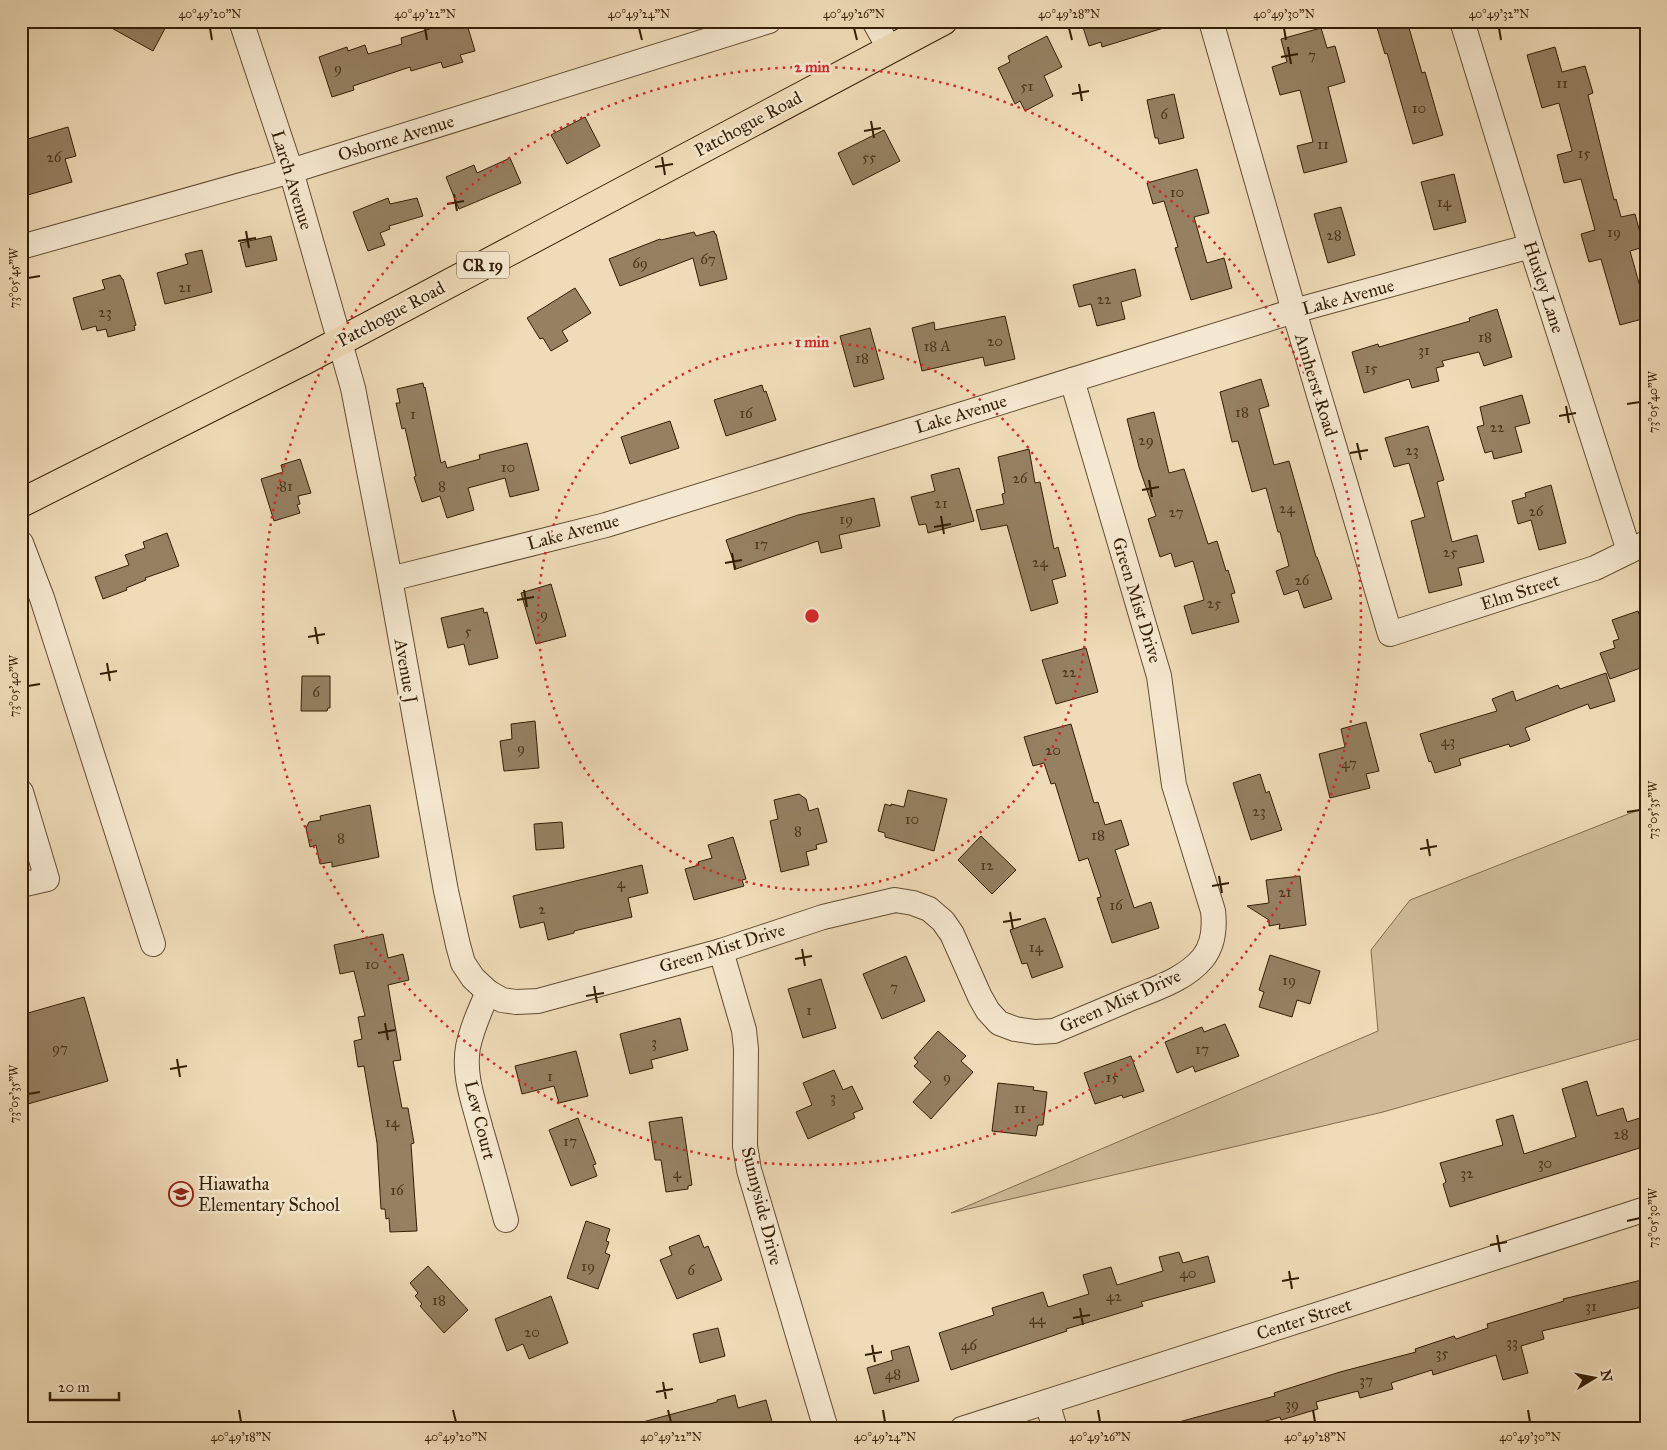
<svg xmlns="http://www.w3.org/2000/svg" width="1667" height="1450" viewBox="0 0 1667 1450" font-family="'IM FELL Great Primer',serif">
  <rect width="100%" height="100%" fill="#efdbb7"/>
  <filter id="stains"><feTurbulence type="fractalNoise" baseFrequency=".004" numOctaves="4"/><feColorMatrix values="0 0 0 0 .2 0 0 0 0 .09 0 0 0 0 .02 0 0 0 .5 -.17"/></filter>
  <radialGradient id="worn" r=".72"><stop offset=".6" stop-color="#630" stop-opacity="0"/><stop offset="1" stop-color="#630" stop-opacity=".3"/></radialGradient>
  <polygon fill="#cfbb99" stroke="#826c4f" points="1646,807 1646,1037 1383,1112 951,1213 1378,1031 1371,950 1410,900"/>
  <g fill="#958062" stroke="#341e05">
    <polygon points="99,21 169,21 153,51"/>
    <polygon points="441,21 466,21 475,51 460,55 463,62 443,68 441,62 411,71 410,67 353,86 354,90 332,97 319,57 347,47 348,51 365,45 368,54 402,44 401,38 442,25"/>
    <polygon points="1081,21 1170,21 1170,26 1102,47 1101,42 1089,46"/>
    <polygon points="1375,21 1407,21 1422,73 1425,72 1443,135 1413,144 1387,53 1385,54"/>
    <polygon points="1321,28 1327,48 1335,46 1345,82 1328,87 1347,162 1304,173 1297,146 1313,142 1300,90 1280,95 1272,67 1287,62 1281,39"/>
    <polygon points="1047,36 1062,67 1044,76 1053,96 1025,111 1020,101 1015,104 998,68 1010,62 1008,56"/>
    <polygon points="1555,47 1562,72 1585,66 1593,93 1588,95 1614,200 1616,199 1621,217 1635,214 1644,247 1630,251 1646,308 1646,318 1620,325 1601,259 1589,262 1581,234 1595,230 1581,179 1564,183 1557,155 1572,151 1559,103 1542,108 1527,55"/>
    <polygon points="1174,94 1184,138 1159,144 1158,138 1155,138 1147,100"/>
    <polygon points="585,117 600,146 567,164 551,135"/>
    <polygon points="68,127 76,156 65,159 72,182 21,197 21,141"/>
    <polygon points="884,130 900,161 853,185 838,153"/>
    <polygon points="510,158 521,183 459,209 446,177 474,165 477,173"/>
    <polygon points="1197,169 1209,213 1194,217 1207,263 1224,258 1232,288 1191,300 1175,248 1178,247 1164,201 1153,204 1147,183"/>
    <polygon points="1454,174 1466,222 1434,230 1421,182"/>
    <polygon points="388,198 390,204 417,198 423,216 389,226 390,229 380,233 385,245 368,251 353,212"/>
    <polygon points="1341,207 1355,255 1328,263 1314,214"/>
    <polygon points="714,231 715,234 716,234 727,279 700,286 693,258 620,286 609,259 660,239 661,240 694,232 696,236"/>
    <polygon points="271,236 277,260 246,267 240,243"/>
    <polygon points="202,250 212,292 165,304 157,273 188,264 185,254"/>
    <polygon points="1135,269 1141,296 1121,302 1125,319 1097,326 1091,304 1079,307 1073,285"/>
    <polygon points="120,275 122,279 123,279 136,325 134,326 135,330 108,337 106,329 97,331 96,326 82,330 73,298 105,289 102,280"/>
    <polygon points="575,288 591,313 562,331 568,341 551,351 543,338 540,339 527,318"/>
    <polygon points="1497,309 1512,357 1484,366 1479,352 1442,361 1444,366 1436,368 1439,381 1412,388 1409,379 1364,393 1352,352 1378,344 1379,347 1470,321 1469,318"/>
    <polygon points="1005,316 1015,359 985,366 983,357 922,371 912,328 934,322 935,330"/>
    <polygon points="870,328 884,379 854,387 840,336"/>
    <polygon points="1261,379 1269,406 1259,409 1274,465 1289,461 1316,557 1317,557 1332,599 1304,608 1298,590 1284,595 1276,571 1289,566 1280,532 1278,532 1266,488 1252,492 1238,441 1232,442 1220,392"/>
    <polygon points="423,383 424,388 425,387 441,463 445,461 447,468 480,459 479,455 527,443 539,490 510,497 505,478 468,488 474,510 447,518 440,496 422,502 414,477 416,476 405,428 402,429 396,403 400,403 397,389"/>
    <polygon points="762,385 764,392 766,391 776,420 726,436 714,400"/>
    <polygon points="1522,395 1530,423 1515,427 1522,452 1494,459 1492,451 1485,453 1477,427 1484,425 1480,407"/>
    <polygon points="1154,412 1169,473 1184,469 1208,544 1217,541 1226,571 1228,570 1235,593 1231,594 1239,622 1192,634 1184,606 1204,600 1193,561 1175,567 1171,553 1160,557 1148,519 1156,516 1139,467 1127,419"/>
    <polygon points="670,421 679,448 630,464 621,437"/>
    <polygon points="1428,426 1444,480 1437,482 1452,542 1477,535 1484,562 1458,568 1462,585 1429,593 1411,521 1425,517 1409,463 1394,467 1385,438"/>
    <polygon points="1029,449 1035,483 1040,482 1054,549 1058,547 1066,576 1052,580 1058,603 1031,611 1007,525 981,530 976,510 1004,504 1002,494 1005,493 998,457"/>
    <polygon points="300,459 311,493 298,496 300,504 297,505 300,513 274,521 261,479 283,472 281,465"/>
    <polygon points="959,468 974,521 928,533 926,524 919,525 911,497 935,491 931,475"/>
    <polygon points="1551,485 1566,543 1539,550 1531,520 1518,524 1512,501 1526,497 1525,493"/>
    <polygon points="874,498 880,526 839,535 842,548 821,553 818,541 736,569 726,540 798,515"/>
    <polygon points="167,533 179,566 145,578 146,580 126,588 127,590 103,599 95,577 129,565 125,555 145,548 143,542"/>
    <polygon points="551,584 566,636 536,644 521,593"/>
    <polygon points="483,608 484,613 487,612 498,658 469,665 464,644 448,648 441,618"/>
    <polygon points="1638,611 1646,634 1646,666 1610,679 1600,653 1615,648 1613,641 1619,639 1612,620"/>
    <polygon points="1086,648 1098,692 1056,704 1042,660"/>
    <polygon points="1606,673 1615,701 1590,709 1588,704 1525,728 1530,740 1510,747 1509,744 1459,759 1461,765 1435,773 1431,761 1429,762 1420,734 1497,711 1492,699 1513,691 1516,701 1558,685 1560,689"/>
    <polygon points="302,676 330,676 330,708 328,708 327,711 301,711"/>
    <polygon points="535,721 539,768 504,771 500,741 512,739 511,724"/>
    <polygon points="1366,722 1379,771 1366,774 1370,788 1330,798 1319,754 1345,747 1341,729"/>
    <polygon points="1071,724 1094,803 1098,802 1105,825 1121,820 1129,845 1115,850 1134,908 1151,902 1159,928 1112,943 1097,898 1101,897 1088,858 1079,861 1055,783 1051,784 1044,763 1033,766 1024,737"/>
    <polygon points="1260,774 1266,793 1269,791 1282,830 1251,840 1233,783"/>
    <polygon points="908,790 947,799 934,851 885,837 885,833 878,831 885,804 891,806 891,804 904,807"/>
    <polygon points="799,794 806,799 809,811 818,808 827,842 816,845 817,849 806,852 809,865 781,872 770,821 778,819 774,800"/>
    <polygon points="370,805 379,857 332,867 332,862 320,864 316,845 310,847 306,828 309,822 321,820 320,816"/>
    <polygon points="562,822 564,848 536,850 534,824"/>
    <polygon points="981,836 1016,870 992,894 958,860"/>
    <polygon points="733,837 746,879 742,880 744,886 694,900 685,869 699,865 698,862 712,858 708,845"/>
    <polygon points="642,865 648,893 628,898 632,917 574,931 574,933 548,940 544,922 520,928 513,896"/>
    <polygon points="1300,876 1306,925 1279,929 1280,924 1269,926 1269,920 1247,906 1269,903 1266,880"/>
    <polygon points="1045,918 1063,967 1032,978 1027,963 1022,964 1010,930"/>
    <polygon points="383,934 388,958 403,954 409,980 388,985 401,1060 393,1061 402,1108 408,1108 414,1143 411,1144 417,1231 390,1232 389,1218 386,1219 385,1209 381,1209 377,1143 364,1066 358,1067 354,1041 362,1039 358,1017 365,1016 354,971 340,974 334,945"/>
    <polygon points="1270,955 1320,971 1310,1004 1297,1000 1292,1017 1259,1007 1264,992 1259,990"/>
    <polygon points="906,956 925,1001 882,1019 863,974"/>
    <polygon points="821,979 836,1028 803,1038 788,989"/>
    <polygon points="84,997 108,1081 21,1106 21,1015"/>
    <polygon points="680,1018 688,1050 651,1060 653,1068 630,1074 620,1034"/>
    <polygon points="1225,1024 1239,1056 1195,1072 1193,1066 1177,1073 1165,1042 1202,1027 1204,1032"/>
    <polygon points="938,1031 966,1056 961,1061 973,1072 931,1119 913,1102 931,1082 914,1066 918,1062 914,1058"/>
    <polygon points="576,1051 588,1096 559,1103 554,1086 522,1094 515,1066"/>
    <polygon points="1131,1056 1144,1091 1123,1098 1122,1095 1095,1104 1084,1073"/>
    <polygon points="834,1070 843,1090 852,1086 863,1109 853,1113 855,1118 808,1139 796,1112 812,1105 803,1083"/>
    <polygon points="1587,1081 1597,1116 1623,1108 1627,1122 1640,1118 1646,1136 1646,1146 1450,1207 1443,1184 1446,1182 1440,1163 1503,1145 1496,1120 1513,1115 1524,1154 1576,1137 1562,1089"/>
    <polygon points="998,1083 1034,1087 1033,1090 1047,1092 1043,1125 1038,1125 1036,1136 992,1131"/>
    <polygon points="682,1117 692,1185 688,1186 688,1189 666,1192 661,1160 655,1160 649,1122"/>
    <polygon points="578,1118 596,1164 593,1165 597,1176 571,1186 549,1130"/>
    <polygon points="586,1221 610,1229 606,1241 609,1242 605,1253 610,1255 598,1289 567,1278"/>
    <polygon points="699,1235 704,1248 708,1246 722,1280 677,1299 660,1260 672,1255 669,1247"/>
    <polygon points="1179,1252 1183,1263 1208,1256 1215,1282 1141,1302 1143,1306 1066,1329 1067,1331 951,1370 939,1333 994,1315 992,1308 1043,1292 1048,1307 1089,1294 1083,1275 1111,1267 1117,1285 1163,1271 1159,1257"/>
    <polygon points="428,1266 468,1310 444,1333 420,1306 422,1304 415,1296 418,1293 410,1283"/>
    <polygon points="1646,1279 1646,1306 1542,1331 1544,1339 1521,1346 1528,1373 1503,1380 1496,1355 1433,1375 1432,1370 1391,1383 1393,1389 1360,1398 1358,1391 1316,1402 1318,1409 1281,1420 1280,1417 1238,1429 1176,1429 1175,1423 1275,1396 1274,1393 1340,1372 1416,1352 1415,1349 1454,1336 1456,1339 1488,1328 1487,1324 1564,1301 1563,1299"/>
    <polygon points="551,1296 568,1343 529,1359 523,1344 507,1351 495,1319"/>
    <polygon points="718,1328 725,1356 700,1363 693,1334"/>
    <polygon points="909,1346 919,1381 874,1394 867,1368 893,1360 891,1351"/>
    <polygon points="735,1395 738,1408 766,1400 774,1429 640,1429 639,1423 717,1402 717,1400"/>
  </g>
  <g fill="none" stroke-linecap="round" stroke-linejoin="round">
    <defs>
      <g id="minor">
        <path d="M 241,21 L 291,171 L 353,388 L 390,579 L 446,891 L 458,945 L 463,963 L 473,978 L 488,992 L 502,1000 L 516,1002 L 538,1001 L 721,951 L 823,917 L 895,900 L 913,903 L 929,909 L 943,921 L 952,934 L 980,997 L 988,1011 L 999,1023 L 1015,1029 L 1035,1032 L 1054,1031 C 1078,1021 1101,1011 1125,1001 C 1151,990 1184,981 1203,958 C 1214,944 1215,928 1213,911 L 1174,785 L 1159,676 L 1072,380"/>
        <polyline points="874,21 890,50"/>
        <polyline points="1211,21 1294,311 1390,634 1595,568 1646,543"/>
        <polyline points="1462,21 1531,246 1629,551"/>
        <polyline points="21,247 291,171 769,21"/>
        <polyline points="21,543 42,598 153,944"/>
        <polyline points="390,579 606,525 1294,311 1531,246"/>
        <polyline points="21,792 47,879 21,885"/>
        <polyline points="721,951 744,1030 746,1049 745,1146 749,1170 826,1429"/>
        <path d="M 488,992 C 480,1010 472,1028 468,1047 C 463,1076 474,1102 481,1130 C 490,1160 498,1190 506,1220"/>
        <polyline points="1047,1402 1055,1429"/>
        <polyline points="962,1429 1646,1209"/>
      </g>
      <polyline id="major" points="21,503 305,360 943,21"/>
    </defs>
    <use href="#minor" stroke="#634d32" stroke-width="26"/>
    <use href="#major" stroke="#341e05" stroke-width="30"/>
    <use href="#minor" stroke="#f5e8d0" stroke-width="24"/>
    <use href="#major" stroke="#efdbb7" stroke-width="28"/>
  </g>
  <path fill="none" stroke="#341e05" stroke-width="2" d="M 210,28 L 212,40M 425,28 L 427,40M 639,28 L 642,40M 854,28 L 857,40M 1069,28 L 1072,40M 1284,28 L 1286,40M 1499,28 L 1501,40M 1288,47 L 1291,64M 1281,57 L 1298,54M 1079,84 L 1082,101M 1072,94 L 1089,91M 871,121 L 874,138M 864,131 L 881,128M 662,157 L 665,175M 655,167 L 673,164M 454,194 L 457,211M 447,204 L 464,201M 246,231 L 249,248M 238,241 L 256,238M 28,278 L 40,276M 1627,404 L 1640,402M 1566,406 L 1569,423M 1559,416 L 1576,413M 1357,443 L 1361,460M 1350,453 L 1368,450M 1149,480 L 1152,497M 1142,490 L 1159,487M 941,516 L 944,534M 934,527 L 951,524M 732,553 L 735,570M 725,563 L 742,560M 524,590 L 527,607M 517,600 L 534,597M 315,627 L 318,644M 308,637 L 325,634M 107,663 L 110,681M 100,674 L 117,671M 28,686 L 40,684M 1627,812 L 1640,810M 1427,839 L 1430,856M 1420,849 L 1437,846M 1219,876 L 1222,893M 1212,886 L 1229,883M 1010,912 L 1013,929M 1003,922 L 1021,919M 802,949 L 805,966M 795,959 L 812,956M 594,986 L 597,1003M 586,996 L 604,993M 385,1023 L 388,1040M 378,1033 L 395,1030M 177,1059 L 180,1077M 170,1069 L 187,1066M 28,1094 L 40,1092M 1627,1221 L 1640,1218M 1497,1235 L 1500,1252M 1490,1245 L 1507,1242M 1289,1271 L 1292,1289M 1282,1281 L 1299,1278M 1080,1308 L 1083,1325M 1073,1318 L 1090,1315M 872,1345 L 875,1362M 865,1355 L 882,1352M 663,1382 L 666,1399M 656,1392 L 673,1389M 239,1410 L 241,1422M 453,1410 L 456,1422M 668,1410 L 671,1422M 883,1410 L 885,1422M 1098,1410 L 1100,1422M 1313,1410 L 1315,1422M 1528,1410 L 1530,1422"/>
  <g fill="none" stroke="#d62828" stroke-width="2.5" stroke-dasharray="2.5 5">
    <circle cx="812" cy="616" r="274"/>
    <circle cx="812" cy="616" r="549"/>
  </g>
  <defs>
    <symbol id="school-ring" viewBox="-11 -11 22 22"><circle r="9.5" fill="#f5e8d0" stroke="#8f2418" stroke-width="1.5"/><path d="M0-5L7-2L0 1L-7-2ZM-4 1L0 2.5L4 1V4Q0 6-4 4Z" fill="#8f2418"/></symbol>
  </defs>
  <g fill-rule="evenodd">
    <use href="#school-ring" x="167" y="1180" width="28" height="28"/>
  </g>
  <g text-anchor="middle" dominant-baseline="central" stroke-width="5" stroke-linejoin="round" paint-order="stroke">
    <g font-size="15" fill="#4c361c">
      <text x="1312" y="55">7</text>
      <text x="338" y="68">9</text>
      <text x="1562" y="83">11</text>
      <text x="1027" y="86">51</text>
      <text x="1419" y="108">10</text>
      <text x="1164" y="114">6</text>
      <text x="1323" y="144">11</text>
      <text x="1584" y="153">15</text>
      <text x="54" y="157">26</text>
      <text x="869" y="157">55</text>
      <text x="1177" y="192">10</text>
      <text x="1444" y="202">14</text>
      <text x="1614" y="232">19</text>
      <text x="1334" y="235">28</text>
      <text x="708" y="259">67</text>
      <text x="640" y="263">69</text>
      <text x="185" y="287">21</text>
      <text x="1104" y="299">22</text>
      <text x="105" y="312">23</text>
      <text x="1485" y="337">18</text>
      <text x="995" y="341">20</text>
      <text x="937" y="346">18 A</text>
      <text x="1424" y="350">31</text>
      <text x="862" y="358">18</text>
      <text x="1371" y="368">15</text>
      <text x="1242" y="412">18</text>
      <text x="746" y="413">16</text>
      <text x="413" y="414">1</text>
      <text x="1497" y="427">22</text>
      <text x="1146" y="440">29</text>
      <text x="1412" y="450">23</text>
      <text x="508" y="467">10</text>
      <text x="1020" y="478">26</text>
      <text x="286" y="486">81</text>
      <text x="442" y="486">8</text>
      <text x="941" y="503">21</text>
      <text x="1287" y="508">24</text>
      <text x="1536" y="511">26</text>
      <text x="1176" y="512">27</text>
      <text x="846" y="519">19</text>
      <text x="761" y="544">17</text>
      <text x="1450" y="552">25</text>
      <text x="1040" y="562">24</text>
      <text x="1302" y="580">26</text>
      <text x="1214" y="603">25</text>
      <text x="544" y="614">9</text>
      <text x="468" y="631">5</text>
      <text x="1069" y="672">22</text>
      <text x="316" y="692">6</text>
      <text x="1448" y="741">43</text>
      <text x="521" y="748">9</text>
      <text x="1053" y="750">20</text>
      <text x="1349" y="763">47</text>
      <text x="1259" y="811">23</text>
      <text x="912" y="819">10</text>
      <text x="798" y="831">8</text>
      <text x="1098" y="835">18</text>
      <text x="341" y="838">8</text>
      <text x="987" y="865">12</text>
      <text x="621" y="883">4</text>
      <text x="1285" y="892">21</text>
      <text x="1116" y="905">16</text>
      <text x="542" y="909">2</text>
      <text x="1036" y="947">14</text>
      <text x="372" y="964">10</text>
      <text x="1289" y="980">19</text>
      <text x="894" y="987">7</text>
      <text x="809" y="1010">1</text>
      <text x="654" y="1042">3</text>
      <text x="60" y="1048">97</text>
      <text x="1202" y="1049">17</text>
      <text x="550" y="1076">1</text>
      <text x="947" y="1077">9</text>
      <text x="1112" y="1077">15</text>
      <text x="833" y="1097">3</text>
      <text x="1020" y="1108">11</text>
      <text x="392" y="1122">14</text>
      <text x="1621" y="1134">28</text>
      <text x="570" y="1141">17</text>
      <text x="1545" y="1163">30</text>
      <text x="677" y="1173">4</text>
      <text x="1467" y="1173">32</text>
      <text x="397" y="1190">16</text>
      <text x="588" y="1266">19</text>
      <text x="691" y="1270">6</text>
      <text x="1188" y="1273">40</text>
      <text x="1114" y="1296">42</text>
      <text x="439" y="1300">18</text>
      <text x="1591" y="1306">31</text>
      <text x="1037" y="1319">44</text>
      <text x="532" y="1332">20</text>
      <text x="1512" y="1342">33</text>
      <text x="969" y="1345">46</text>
      <text x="1442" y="1353">35</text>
      <text x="893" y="1374">48</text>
      <text x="1366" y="1380">37</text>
      <text x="1292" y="1404">39</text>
    </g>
    <rect fill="#f5e8d0" stroke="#6e5b42" stroke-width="1" x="457" y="251.5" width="52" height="27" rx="4"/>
    <g font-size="16" font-weight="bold" fill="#341e05">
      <text x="483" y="265">CR 19</text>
    </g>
    <g font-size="18" fill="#341e05" stroke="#f5e8d0">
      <text transform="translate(748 124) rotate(-28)">Patchogue Road</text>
      <text transform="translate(396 138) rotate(-17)">Osborne Avenue</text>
      <text transform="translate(292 180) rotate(73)">Larch Avenue</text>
      <text transform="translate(1544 287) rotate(72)">Huxley Lane</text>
      <text transform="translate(1348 297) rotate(-15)">Lake Avenue</text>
      <text transform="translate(391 314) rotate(-28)">Patchogue Road</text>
      <text transform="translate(1316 385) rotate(73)">Amherst Road</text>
      <text transform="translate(961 414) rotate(-17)">Lake Avenue</text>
      <text transform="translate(573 532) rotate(-15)">Lake Avenue</text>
      <text transform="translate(1520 592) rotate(-18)">Elm Street</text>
      <text transform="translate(1137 600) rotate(73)">Green Mist Drive</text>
      <text transform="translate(406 671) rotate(80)">Avenue J</text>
      <text transform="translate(722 948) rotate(-17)">Green Mist Drive</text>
      <text transform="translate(1120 1001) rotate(-24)">Green Mist Drive</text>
      <text transform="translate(480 1120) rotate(76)">Lew Court</text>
      <text transform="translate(762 1206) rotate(76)">Sunnyside Drive</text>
      <text transform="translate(1304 1319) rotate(-18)">Center Street</text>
    </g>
    <g font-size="18" fill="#341e05" stroke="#f5e8d0" text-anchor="start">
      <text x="198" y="1184">Hiawatha<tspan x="198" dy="21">Elementary School</tspan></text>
    </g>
  </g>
  <circle cx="812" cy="616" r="8" fill="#d62828" stroke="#f5e8d0" stroke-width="2.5"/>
  <g font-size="15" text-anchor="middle" font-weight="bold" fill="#d62828" stroke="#f5e8d0" stroke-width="5" stroke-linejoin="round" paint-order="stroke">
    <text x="812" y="72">2 min</text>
    <text x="812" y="347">1 min</text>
  </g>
  <rect width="1667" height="1450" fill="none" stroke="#efdbb7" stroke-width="55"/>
  <g transform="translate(1594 1378) rotate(80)" stroke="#f5e8d0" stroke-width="4" paint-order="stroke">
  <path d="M0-4L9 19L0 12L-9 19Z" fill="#341e05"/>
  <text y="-8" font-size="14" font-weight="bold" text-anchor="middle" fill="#341e05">N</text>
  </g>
  <path d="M50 1392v8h69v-8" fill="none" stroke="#341e05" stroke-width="2.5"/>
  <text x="58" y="1392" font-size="15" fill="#341e05" stroke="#f5e8d0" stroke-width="4" paint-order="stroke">20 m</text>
  <rect x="28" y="28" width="1612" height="1394" fill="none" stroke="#341e05" stroke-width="2"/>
  <g font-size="12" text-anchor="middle" fill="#341e05">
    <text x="210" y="18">40°49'20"N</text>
    <text x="425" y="18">40°49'22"N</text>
    <text x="639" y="18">40°49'24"N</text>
    <text x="854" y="18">40°49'26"N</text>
    <text x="1069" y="18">40°49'28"N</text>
    <text x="1284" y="18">40°49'30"N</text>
    <text x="1499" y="18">40°49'32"N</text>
    <text transform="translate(14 278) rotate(-90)" y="4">73°05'45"W</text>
    <text transform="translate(1653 402) rotate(-90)" y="4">73°05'40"W</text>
    <text transform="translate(14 686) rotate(-90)" y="4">73°05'40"W</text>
    <text transform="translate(1653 810) rotate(-90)" y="4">73°05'35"W</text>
    <text transform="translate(14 1094) rotate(-90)" y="4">73°05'35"W</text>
    <text transform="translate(1653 1218) rotate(-90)" y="4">73°05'30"W</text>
    <text x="241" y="1441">40°49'18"N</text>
    <text x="456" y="1441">40°49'20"N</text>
    <text x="671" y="1441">40°49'22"N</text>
    <text x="885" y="1441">40°49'24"N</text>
    <text x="1100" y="1441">40°49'26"N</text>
    <text x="1315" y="1441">40°49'28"N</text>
    <text x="1530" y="1441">40°49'30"N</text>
  </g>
  <rect width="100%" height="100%" filter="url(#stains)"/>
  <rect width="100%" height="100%" fill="url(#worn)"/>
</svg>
